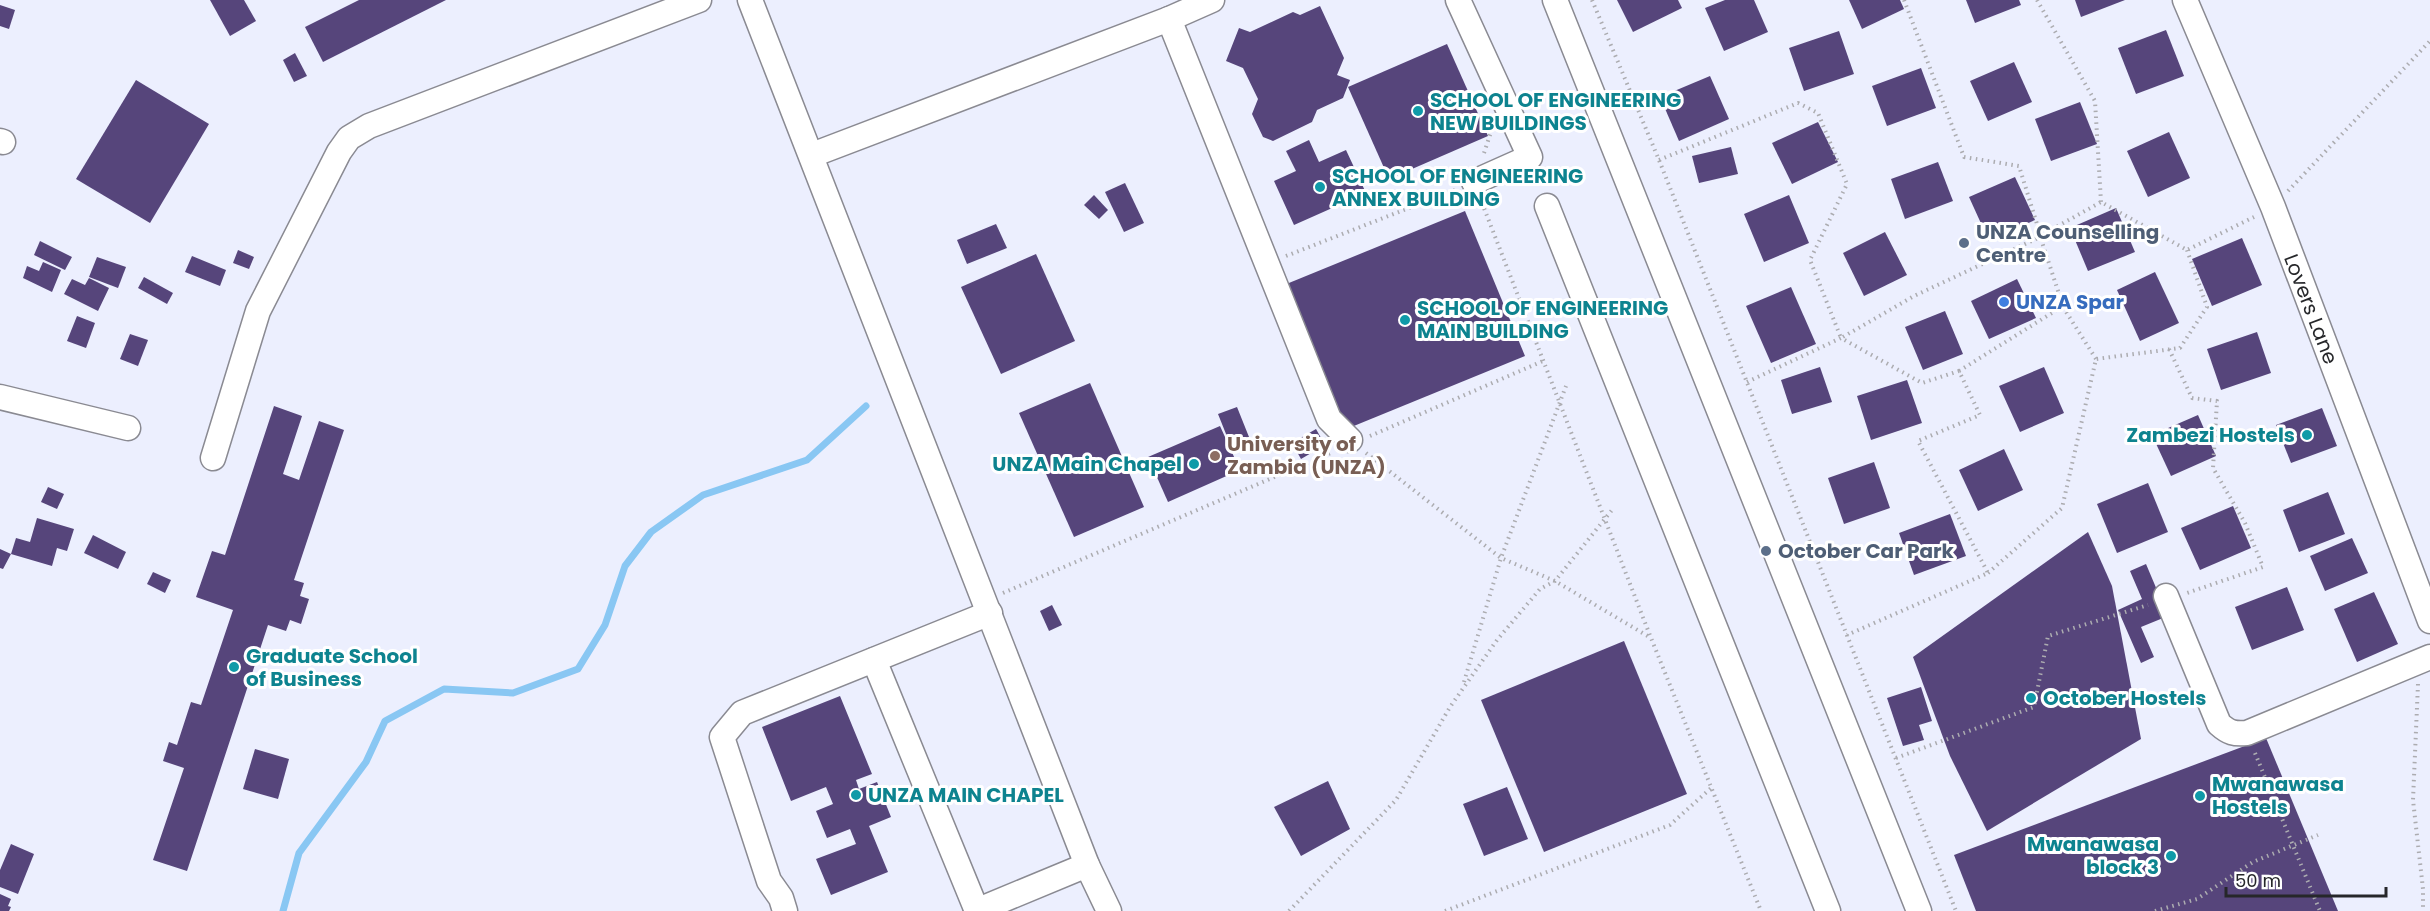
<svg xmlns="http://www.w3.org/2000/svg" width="2430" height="911" viewBox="0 0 2430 911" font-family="Poppins,sans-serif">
  <rect width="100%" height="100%" fill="#f9f9fe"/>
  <rect fill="#eceffe" x="0" y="0" width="2430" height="911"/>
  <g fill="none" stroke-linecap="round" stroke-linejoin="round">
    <polyline stroke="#89c7f3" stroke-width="7" points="283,911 299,853 366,762 385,721 444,689 513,693 578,669 605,625 625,566 651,532 703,495 807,460 866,406"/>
  </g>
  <g fill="#56457b">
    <polygon points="210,0 244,0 256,21 230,36"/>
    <polygon points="359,0 446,0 323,62 305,27"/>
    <polygon points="1617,0 1678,0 1682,8 1633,32"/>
    <polygon points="1725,0 1754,0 1768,32 1724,51 1705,8"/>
    <polygon points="1849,0 1900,0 1904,9 1862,29"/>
    <polygon points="1966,0 2019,0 2021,5 1975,23"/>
    <polygon points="2075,0 2125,0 2081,17"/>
    <polygon points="0,5 15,10 9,29 0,26"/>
    <polygon points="1320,6 1344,58 1337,75 1350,80 1343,98 1317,110 1312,122 1273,141 1263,137 1252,114 1258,99 1243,68 1226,61 1239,28 1250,32 1293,12 1300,15"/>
    <polygon points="2166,30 2184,76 2136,94 2118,48"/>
    <polygon points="1839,31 1854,74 1804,91 1789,48"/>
    <polygon points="1447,44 1488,136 1389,179 1348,87"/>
    <polygon points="295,53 307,76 294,82 283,60"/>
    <polygon points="2014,62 2032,102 1988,121 1970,81"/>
    <polygon points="1921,68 1936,108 1887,126 1872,86"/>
    <polygon points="1710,76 1729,119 1679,141 1660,97"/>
    <polygon points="136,80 209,124 150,223 76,179"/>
    <polygon points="2080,102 2097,144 2051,161 2035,119"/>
    <polygon points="1818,122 1838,162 1792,184 1772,143"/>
    <polygon points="2169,132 2190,178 2148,197 2127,151"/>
    <polygon points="1309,140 1319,162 1346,150 1366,193 1294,225 1274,181 1296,171 1286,151"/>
    <polygon points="1731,147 1738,174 1699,183 1692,156"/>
    <polygon points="1938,162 1953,201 1905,219 1891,179"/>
    <polygon points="2015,177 2035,220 1989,241 1969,197"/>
    <polygon points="1125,183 1144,223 1124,232 1105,192"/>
    <polygon points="1094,195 1108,210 1099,219 1084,205"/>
    <polygon points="1789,195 1809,243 1764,262 1744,214"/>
    <polygon points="2116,208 2135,252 2088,271 2070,228"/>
    <polygon points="1465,211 1525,356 1344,430 1284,285"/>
    <polygon points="996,224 1007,248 967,264 957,240"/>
    <polygon points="1885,232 1907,275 1864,296 1843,253"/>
    <polygon points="2242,238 2262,285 2212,306 2192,259"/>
    <polygon points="40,241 72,257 65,270 34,255"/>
    <polygon points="238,250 254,257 249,269 233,263"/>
    <polygon points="1036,254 1075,341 1001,374 961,287"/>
    <polygon points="192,256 226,270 220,286 185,272"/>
    <polygon points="97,257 126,267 118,288 89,277"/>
    <polygon points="43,262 61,270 52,292 23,278 27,266 39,271"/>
    <polygon points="2155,272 2179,323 2140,341 2117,290"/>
    <polygon points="144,277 173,293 167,304 138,288"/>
    <polygon points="89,278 109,288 98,311 64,294 72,279 85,285"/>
    <polygon points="2017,279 2036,318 1989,339 1971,301"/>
    <polygon points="1791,287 1816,344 1771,363 1746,306"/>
    <polygon points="1945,311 1963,354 1923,370 1905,327"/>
    <polygon points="77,316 95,323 86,348 67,341"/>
    <polygon points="2257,332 2271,373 2221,390 2207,349"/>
    <polygon points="130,334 148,340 138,366 120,359"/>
    <polygon points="1820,367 1832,402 1792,414 1781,380"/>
    <polygon points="2044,367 2064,413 2020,432 1999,386"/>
    <polygon points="1907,380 1922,423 1871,440 1857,396"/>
    <polygon points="1090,383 1144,507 1074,537 1019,413"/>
    <polygon points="274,406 302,416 283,474 299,480 319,421 344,430 294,580 304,583 300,596 309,599 301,624 290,620 286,631 268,625 187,871 153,860 184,768 163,761 169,742 177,745 191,702 201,705 233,610 196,597 212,551 225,555"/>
    <polygon points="1237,407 1249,437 1230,444 1218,414"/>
    <polygon points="2322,408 2337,446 2291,463 2276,425"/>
    <polygon points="2198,415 2216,456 2171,476 2152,435"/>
    <polygon points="1220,426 1240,470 1168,502 1148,457"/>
    <polygon points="1316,429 1325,445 1301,459 1292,443"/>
    <polygon points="2004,449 2023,490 1978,511 1959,470"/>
    <polygon points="1874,462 1890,508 1844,524 1828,478"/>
    <polygon points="2148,483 2168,532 2117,553 2097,504"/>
    <polygon points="48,487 64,494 57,509 41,502"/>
    <polygon points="2328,492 2345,534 2299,552 2283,510"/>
    <polygon points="2233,506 2251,548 2200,570 2181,528"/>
    <polygon points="1950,514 1966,556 1914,575 1899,533"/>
    <polygon points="37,518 74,529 67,551 57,548 52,566 11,554 16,538 30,542"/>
    <polygon points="2088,532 2112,586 2141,739 1987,831 1950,756 1913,657"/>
    <polygon points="93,535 126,552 118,569 84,553"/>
    <polygon points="2352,538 2368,573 2325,591 2310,556"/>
    <polygon points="0,549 11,554 3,569 0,568"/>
    <polygon points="2146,564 2168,616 2141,627 2154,657 2141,663 2118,610 2142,599 2130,571"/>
    <polygon points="153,572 171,580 165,593 147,584"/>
    <polygon points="2287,587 2304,630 2252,650 2235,607"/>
    <polygon points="2374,592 2398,644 2357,662 2334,609"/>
    <polygon points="1052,605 1062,625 1049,631 1040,611"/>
    <polygon points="1624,641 1687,794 1544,852 1481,700"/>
    <polygon points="1921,687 1932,721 1919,725 1924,740 1903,746 1887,698"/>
    <polygon points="840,696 872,774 856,780 859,789 877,782 891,817 869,826 888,872 831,895 816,859 856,844 850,829 827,838 816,811 833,804 826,787 791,801 762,727"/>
    <polygon points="2266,738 2338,911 1976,911 1954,855"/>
    <polygon points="255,749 289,759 278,799 243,789"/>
    <polygon points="1328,781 1350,829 1301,856 1274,807"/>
    <polygon points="1507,787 1528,839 1484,856 1463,804"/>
    <polygon points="11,844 34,854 18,894 0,887 0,870"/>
    <polygon points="0,894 11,899 8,906 11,907 9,911 0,911"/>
  </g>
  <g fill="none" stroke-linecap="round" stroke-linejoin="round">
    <defs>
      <g id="minor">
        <polyline points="750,0 1087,865 1109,911"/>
        <polyline points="1458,0 1530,157 1474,182"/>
        <polyline points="1555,0 1919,911"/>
        <polyline points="2185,0 2273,207 2430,621"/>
        <polyline points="1169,19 1329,419 1350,440"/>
        <polyline points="0,141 3,142"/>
        <polyline points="812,155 1169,19 1212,0"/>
        <polyline points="1547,206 1828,911"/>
        <polyline points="0,397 128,428"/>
        <polyline points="213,458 258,311 339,152 349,138 369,126 699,0"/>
        <path d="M 2166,596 L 2219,724 C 2229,733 2234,734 2247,733 L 2430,657"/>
        <polyline points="874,660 977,911"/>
        <polyline points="785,911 781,898 769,881 722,737 742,713 990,613"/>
        <polyline points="976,911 1087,865"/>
      </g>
    </defs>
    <use href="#minor" stroke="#8a8a92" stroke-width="27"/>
    <g stroke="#acacb0" stroke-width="4" stroke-dasharray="1.5 4.5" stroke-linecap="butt">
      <polyline points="1592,0 1659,160 1956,911"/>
      <polyline points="1904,0 1964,157 2019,166 2041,237"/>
      <polyline points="2037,0 2095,101 2101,202"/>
      <polyline points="1484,153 1492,129"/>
      <polyline points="1659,160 1798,103 1818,113 1847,184 1810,260 1841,338 1914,296 2040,237"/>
      <polyline points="2288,191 2430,41"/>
      <polyline points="1482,203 1651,638 1761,911"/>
      <polyline points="1286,256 1455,190"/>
      <polyline points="2063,307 2096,359"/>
      <polyline points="2169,349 2192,398 2217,401 2213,468 2245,523 2263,567 2187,593"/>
      <polyline points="1959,371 2063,306 2040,236 2101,202 2187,250 2254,217"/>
      <polyline points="1747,382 1841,338 1922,383 1959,371 1980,415 1918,441 1988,573 1847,635"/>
      <polyline points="1370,436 1543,361"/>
      <polyline points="1366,453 1501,558 1555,581 1651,638"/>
      <polyline points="1988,573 2062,508 2096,359 2180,348 2207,307 2187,250"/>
      <polyline points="1003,593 1333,452"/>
      <polyline points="1464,682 1501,558 1566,386"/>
      <polyline points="2418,684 2413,800 2423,889 2423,911"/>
      <polyline points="2255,753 2320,911"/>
      <polyline points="1896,758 2034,707 2048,636 2148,605"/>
      <polyline points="1289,911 1396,800 1450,707 1497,640 1540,589 1555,581 1612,510"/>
      <polyline points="1445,911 1670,825 1711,788"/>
      <polyline points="2155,911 2197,899 2253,862 2318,835"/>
    </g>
    <use href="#minor" stroke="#fff" stroke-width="24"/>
  </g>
  <g fill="#0f9aa8" stroke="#fff" stroke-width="2">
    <circle cx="1418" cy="111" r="6"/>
    <circle cx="1320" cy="187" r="6"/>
    <circle cx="1405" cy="320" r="6"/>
    <circle cx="2307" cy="435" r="6"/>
    <circle cx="1194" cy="464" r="6"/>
    <circle cx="234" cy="667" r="6"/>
    <circle cx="2031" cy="698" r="6"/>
    <circle cx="856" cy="795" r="6"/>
    <circle cx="2200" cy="796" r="6"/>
    <circle cx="2171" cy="856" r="6"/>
  </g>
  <g fill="#5c6f8a" stroke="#fff" stroke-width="2">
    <circle cx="1964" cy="243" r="6"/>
    <circle cx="1766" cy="551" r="6"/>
  </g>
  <circle fill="#3f7fe0" stroke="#fff" stroke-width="2" cx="2004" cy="302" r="6"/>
  <circle fill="#8d6e63" stroke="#fff" stroke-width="2" cx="1215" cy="456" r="6"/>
  <g text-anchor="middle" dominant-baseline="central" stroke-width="6" stroke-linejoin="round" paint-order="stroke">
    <g font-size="20" font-weight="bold" fill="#0d838f" stroke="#fff" text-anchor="start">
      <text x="1430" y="100">SCHOOL OF ENGINEERING<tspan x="1430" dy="23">NEW BUILDINGS</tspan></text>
      <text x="1332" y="176">SCHOOL OF ENGINEERING<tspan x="1332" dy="23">ANNEX BUILDING</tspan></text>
      <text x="1417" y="308">SCHOOL OF ENGINEERING<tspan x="1417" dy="23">MAIN BUILDING</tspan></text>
      <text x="2295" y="435" text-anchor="end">Zambezi Hostels</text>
      <text x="1182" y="464" text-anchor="end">UNZA Main Chapel</text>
      <text x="246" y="656">Graduate School<tspan x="246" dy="23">of Business</tspan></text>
      <text x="2043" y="698">October Hostels</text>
      <text x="2212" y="784">Mwanawasa<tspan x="2212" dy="23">Hostels</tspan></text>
      <text x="868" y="795">UNZA MAIN CHAPEL</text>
      <text x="2159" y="844" text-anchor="end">Mwanawasa<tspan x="2159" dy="23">block 3</tspan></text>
    </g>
    <g font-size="20" font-weight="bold" fill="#4e5e75" stroke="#fff" text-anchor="start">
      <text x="1976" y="232">UNZA Counselling<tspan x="1976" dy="23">Centre</tspan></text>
      <text x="1778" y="551">October Car Park</text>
    </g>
    <g font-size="20" font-weight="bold" fill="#366cbe" stroke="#fff" text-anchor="start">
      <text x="2016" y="302">UNZA Spar</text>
    </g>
    <g font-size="20" fill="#26272a" stroke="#fff">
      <text transform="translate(2311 309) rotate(69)">Lovers Lane</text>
    </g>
    <g font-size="20" font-weight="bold" fill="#785e54" stroke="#fff" text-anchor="start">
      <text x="1227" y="444">University of<tspan x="1227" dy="23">Zambia (UNZA)</tspan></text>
    </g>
  </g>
  <path d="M2226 887v9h160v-9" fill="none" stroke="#26272a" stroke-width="3"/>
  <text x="2235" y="887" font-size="18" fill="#26272a" stroke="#ffffff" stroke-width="4.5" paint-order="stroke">50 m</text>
</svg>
